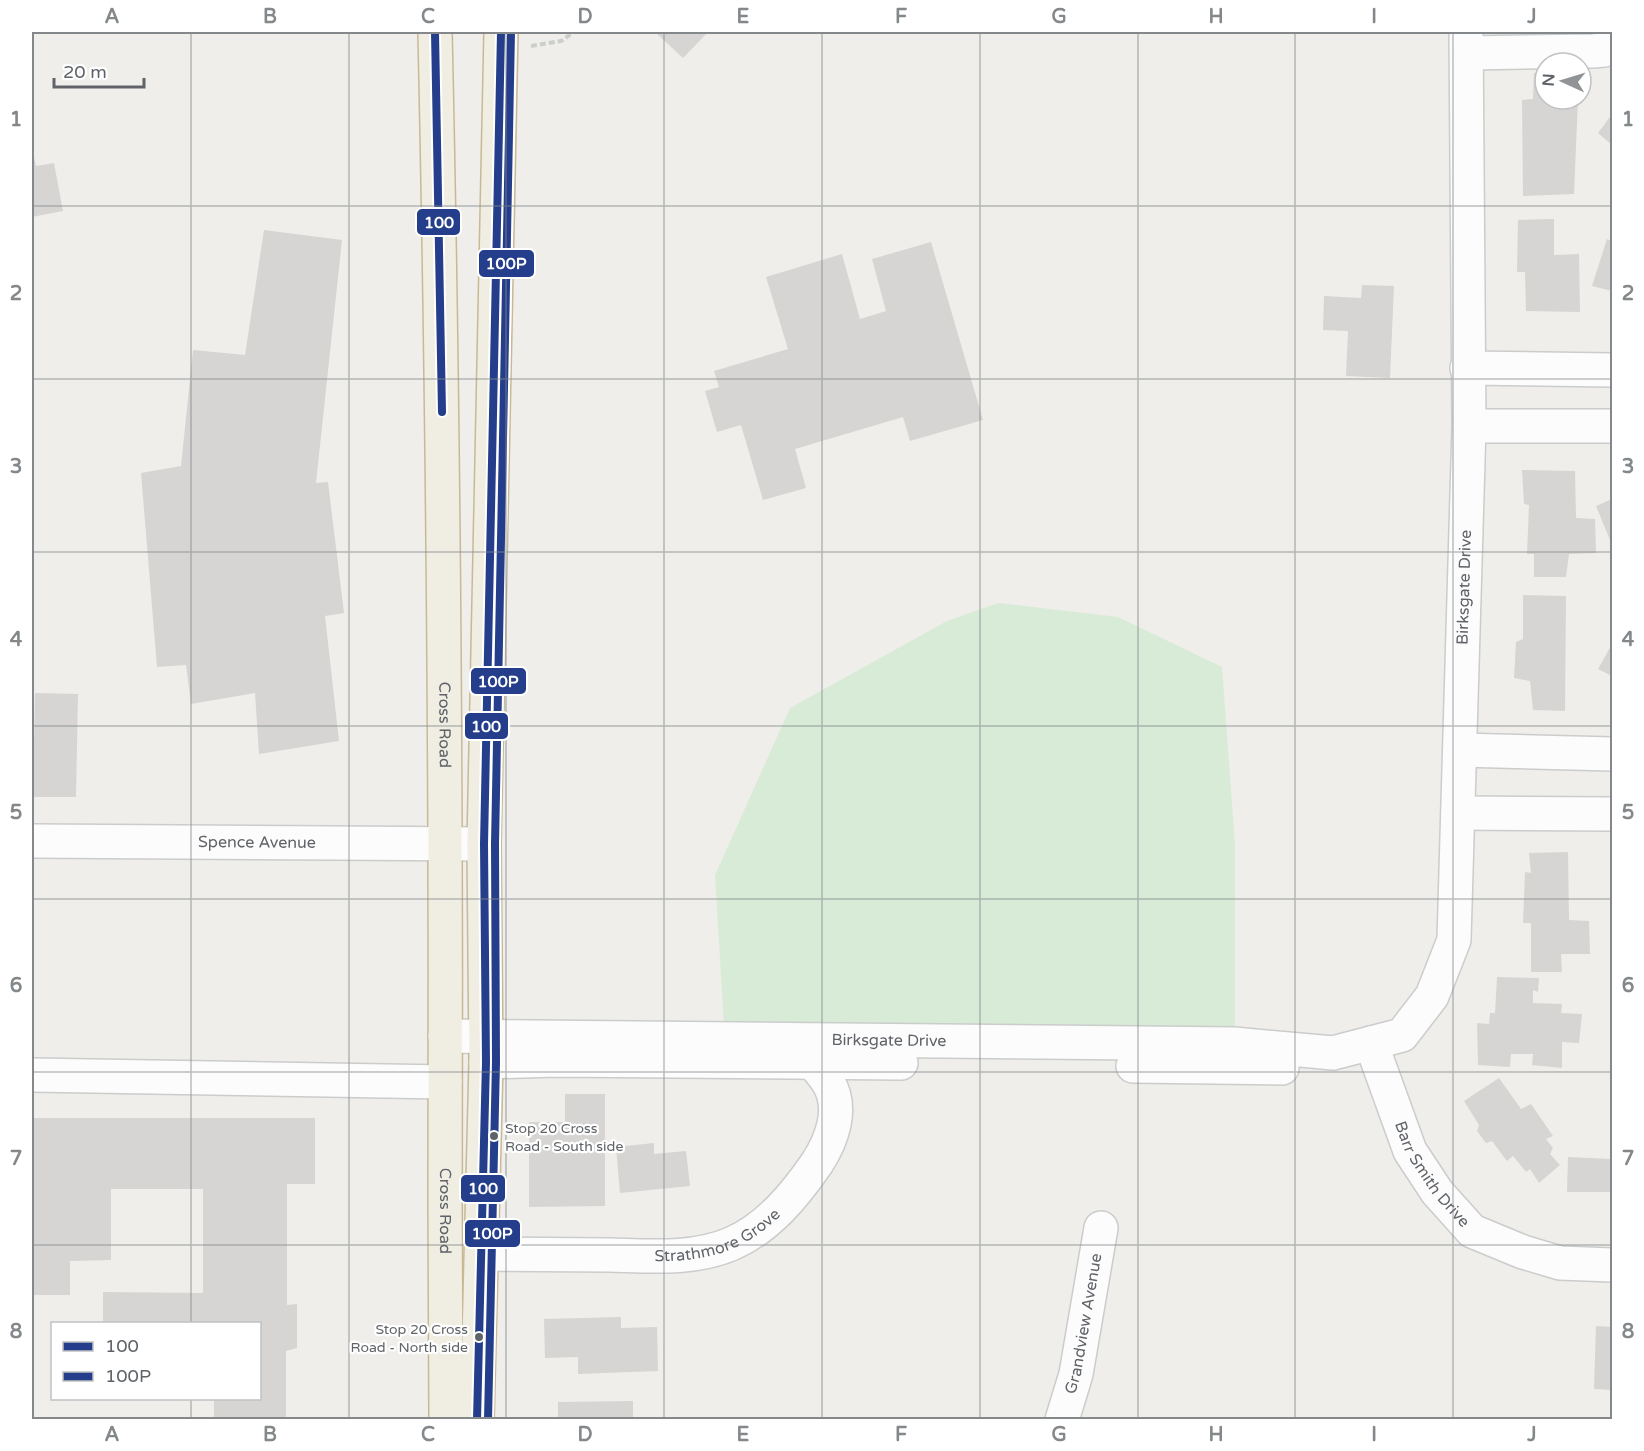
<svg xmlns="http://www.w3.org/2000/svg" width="1644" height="1451" viewBox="0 0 1644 1451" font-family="'Varela Round',sans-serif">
  <rect width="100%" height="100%" fill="#efeeea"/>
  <polygon fill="#d8ebd6" points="998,603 1118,617 1222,667 1235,844 1235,1031 724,1026 715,875 790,708 947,621"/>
  <g fill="#d6d5d3">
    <polygon points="655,32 708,32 683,58"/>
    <polygon points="1534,73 1545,74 1545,99 1578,99 1574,194 1523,196 1522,100 1533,99"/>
    <polygon points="1612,114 1612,145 1598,133"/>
    <polygon points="32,148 36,166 54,163 63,211 32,217"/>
    <polygon points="1554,219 1554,255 1579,254 1580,312 1526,311 1525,272 1517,272 1518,220"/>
    <polygon points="264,230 342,240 316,483 328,482 344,613 325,616 339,741 259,754 255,693 191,704 186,665 157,667 141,473 181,466 193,350 245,355"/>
    <polygon points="1607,239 1612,241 1612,291 1592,286"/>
    <polygon points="931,242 983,420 910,441 903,417 795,449 806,488 763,500 741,425 717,432 705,391 719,387 714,371 788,349 766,277 842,254 860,319 886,311 872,259"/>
    <polygon points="1362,285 1394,286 1390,378 1346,376 1348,331 1323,330 1324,296 1361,298"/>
    <polygon points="1522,470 1575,471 1576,518 1595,519 1596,553 1569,554 1566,577 1534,577 1534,554 1527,554 1529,505 1524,504"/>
    <polygon points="1612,499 1612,539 1610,540 1596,506"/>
    <polygon points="1523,595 1566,596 1565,711 1533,710 1530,681 1514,678 1516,642 1523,639"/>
    <polygon points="1612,644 1612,676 1598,669"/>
    <polygon points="35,693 78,694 76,797 33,797"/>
    <polygon points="1568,852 1569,920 1589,921 1590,954 1561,954 1562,972 1531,972 1531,923 1523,923 1525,872 1531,873 1529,853"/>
    <rect x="32" y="910" width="2" height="32"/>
    <polygon points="1497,977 1539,978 1538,992 1533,990 1533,1003 1562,1004 1561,1013 1582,1014 1579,1043 1562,1042 1562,1068 1532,1065 1533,1054 1511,1054 1510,1067 1478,1065 1477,1023 1489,1024 1490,1013 1495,1013"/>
    <polygon points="1499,1078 1521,1109 1531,1104 1553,1136 1546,1139 1553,1148 1550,1154 1560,1165 1539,1183 1530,1169 1526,1172 1513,1156 1507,1161 1492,1141 1486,1143 1477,1131 1479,1125 1464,1101"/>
    <polygon points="565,1094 605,1094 605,1206 529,1207 529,1122 565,1122"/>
    <polygon points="32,1118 315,1118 315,1184 287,1184 287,1305 297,1304 297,1348 286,1351 286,1420 214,1420 214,1398 260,1398 260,1324 103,1324 103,1292 203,1293 203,1189 111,1189 111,1260 70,1261 70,1295 32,1295"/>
    <polygon points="654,1143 654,1154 686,1151 690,1186 620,1193 616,1147"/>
    <polygon points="1568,1157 1612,1159 1612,1192 1567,1192"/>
    <polygon points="621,1317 621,1328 657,1327 658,1371 578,1374 578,1357 545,1358 544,1319"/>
    <polygon points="1596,1326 1612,1327 1612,1390 1594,1389"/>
    <polygon points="633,1401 633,1420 558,1420 558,1402"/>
  </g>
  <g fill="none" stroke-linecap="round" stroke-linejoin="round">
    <defs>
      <g id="street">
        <polyline points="1467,53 1593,51 1604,50 1612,47"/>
        <polyline points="1467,368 1612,370"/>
        <polyline points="1469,426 1612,426"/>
        <polyline points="1460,750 1612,754"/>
        <polyline points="1458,813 1612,814"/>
        <path id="s1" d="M 32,841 L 484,844"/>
        <path id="s2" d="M 445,1036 L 1234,1044 L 1333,1053 L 1402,1035 L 1432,996 L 1454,940 L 1469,426 L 1466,32"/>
        <path id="s3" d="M 1371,1043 L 1410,1151 L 1437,1192 L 1472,1231 L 1523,1252 L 1560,1263 L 1612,1265"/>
        <polyline points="486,1062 556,1060 901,1063"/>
        <polyline points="1133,1066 1282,1068"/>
        <polyline points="32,1075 445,1082"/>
        <path id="s4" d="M 482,1254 C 524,1254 567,1255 610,1255 C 650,1256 693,1260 731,1244 C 768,1228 795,1195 817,1163 C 832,1140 844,1108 828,1082 C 824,1076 819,1070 814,1064"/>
        <path id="s5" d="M 1062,1420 L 1076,1374 L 1101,1228"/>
      </g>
      <g id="highway">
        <path id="s6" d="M 435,32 C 441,301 444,571 445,841 C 446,1034 444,1227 446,1420"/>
        <polyline points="477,1420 486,1062 484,844 501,32"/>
      </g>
    </defs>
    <use href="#street" stroke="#cbcccc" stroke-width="36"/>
    <use href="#highway" stroke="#c8b996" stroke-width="36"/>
    <polyline stroke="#cacfcc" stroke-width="4" stroke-dasharray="6 3" stroke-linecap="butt" points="531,46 561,41 574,32"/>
    <use href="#street" stroke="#fdfcfc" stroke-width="33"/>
    <use href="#highway" stroke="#f0ede3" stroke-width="33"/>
    <defs>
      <g id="bus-1">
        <polyline points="435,32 442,412"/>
        <polyline points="477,1420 486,1062 484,844 501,32"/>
      </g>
      <polyline id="bus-2" points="488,1420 496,1062 495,844 511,32"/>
    </defs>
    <use href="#bus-1" stroke="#fff" stroke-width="12"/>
    <use href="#bus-2" stroke="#fff" stroke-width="12"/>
    <use href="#bus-1" stroke="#243e8c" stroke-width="8"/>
    <use href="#bus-2" stroke="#243e8c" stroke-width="8"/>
  </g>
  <path fill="none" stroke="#84888a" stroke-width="1.5" stroke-opacity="0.55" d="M 191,32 L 191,1324M 349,32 L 349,1420M 506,32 L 506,1420M 664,32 L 664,1420M 822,32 L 822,1420M 980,32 L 980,1420M 1138,32 L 1138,1420M 1295,32 L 1295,1420M 1453,32 L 1453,1420M 32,206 L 1612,206M 32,379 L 1612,379M 32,552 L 1612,552M 32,726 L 1612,726M 32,899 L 1612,899M 32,1072 L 1612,1072M 32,1245 L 1612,1245M 191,1398 L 191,1420"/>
  <g fill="#5f6368" stroke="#fff" stroke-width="2">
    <circle cx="494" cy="1136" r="5"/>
    <circle cx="479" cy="1337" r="5"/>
  </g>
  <g text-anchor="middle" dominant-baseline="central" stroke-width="4.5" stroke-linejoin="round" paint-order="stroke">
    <g font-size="14" fill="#5f6368" stroke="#fff" text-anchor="start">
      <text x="505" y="1128">Stop 20 Cross<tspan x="505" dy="18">Road - South side</tspan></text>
      <text x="468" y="1329" text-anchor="end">Stop 20 Cross<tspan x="468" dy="18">Road - North side</tspan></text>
    </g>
    <g font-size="16" fill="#5f6368" stroke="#fff">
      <text stroke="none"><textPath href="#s2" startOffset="1422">Birksgate Drive</textPath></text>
      <text stroke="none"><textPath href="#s6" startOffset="693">Cross Road</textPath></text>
      <text stroke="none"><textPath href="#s1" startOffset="225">Spence Avenue</textPath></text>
      <text stroke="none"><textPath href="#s2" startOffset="444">Birksgate Drive</textPath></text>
      <text stroke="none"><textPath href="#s3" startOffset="146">Barr Smith Drive</textPath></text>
      <text stroke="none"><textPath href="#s6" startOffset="1179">Cross Road</textPath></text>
      <text stroke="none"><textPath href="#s4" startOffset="240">Strathmore Grove</textPath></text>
      <text stroke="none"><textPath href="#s5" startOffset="99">Grandview Avenue</textPath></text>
    </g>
  </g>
  <g stroke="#fff" stroke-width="2">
    <rect x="416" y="208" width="45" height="28" rx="6" fill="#243e8c"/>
    <rect x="478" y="249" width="57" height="29" rx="6" fill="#243e8c"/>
    <rect x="470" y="667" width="57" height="28" rx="6" fill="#243e8c"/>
    <rect x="464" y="712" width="45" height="28" rx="6" fill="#243e8c"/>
    <rect x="460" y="1174" width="46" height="29" rx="6" fill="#243e8c"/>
    <rect x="464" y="1219" width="57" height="29" rx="6" fill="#243e8c"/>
  </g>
  <g font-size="16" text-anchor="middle" font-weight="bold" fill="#fff">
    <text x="439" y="228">100</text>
    <text x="506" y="269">100P</text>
    <text x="498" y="687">100P</text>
    <text x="486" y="732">100</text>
    <text x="483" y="1194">100</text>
    <text x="492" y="1239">100P</text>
  </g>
  <rect width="1644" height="1451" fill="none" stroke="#ffffff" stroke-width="66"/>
  <rect x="51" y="1322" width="210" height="78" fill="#ffffff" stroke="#bfc1c3" stroke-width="1.5"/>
  <rect x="63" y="1342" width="30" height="9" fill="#243e8c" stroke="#bfc1c3" stroke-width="1.5"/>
  <text x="105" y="1352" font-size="18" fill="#5f6368">100</text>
  <rect x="63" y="1372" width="30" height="9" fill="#243e8c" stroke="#bfc1c3" stroke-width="1.5"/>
  <text x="105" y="1382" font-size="18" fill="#5f6368">100P</text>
  <g transform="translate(1563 81) rotate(274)"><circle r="28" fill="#ffffff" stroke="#bfc1c3" stroke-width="1.5"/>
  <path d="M0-4.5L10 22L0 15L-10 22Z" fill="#919496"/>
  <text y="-9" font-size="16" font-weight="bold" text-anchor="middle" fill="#5f6368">N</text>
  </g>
  <path d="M54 78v9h90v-9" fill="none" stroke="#5f6368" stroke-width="3"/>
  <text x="63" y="78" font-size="18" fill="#5f6368" stroke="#ffffff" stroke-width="4.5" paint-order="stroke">20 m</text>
  <rect x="33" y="33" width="1578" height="1385" fill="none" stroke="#84888a" stroke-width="2"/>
  <g font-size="20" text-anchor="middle" font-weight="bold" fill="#84888a">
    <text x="112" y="23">A</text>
    <text x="270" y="23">B</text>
    <text x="428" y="23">C</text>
    <text x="585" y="23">D</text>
    <text x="743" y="23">E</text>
    <text x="901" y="23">F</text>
    <text x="1059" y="23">G</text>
    <text x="1216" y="23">H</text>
    <text x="1374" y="23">I</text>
    <text x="1532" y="23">J</text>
    <text x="16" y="126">1</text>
    <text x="1628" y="126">1</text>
    <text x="16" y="300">2</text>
    <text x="1628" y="300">2</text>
    <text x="16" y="473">3</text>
    <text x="1628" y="473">3</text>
    <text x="16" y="646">4</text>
    <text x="1628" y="646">4</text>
    <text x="16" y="819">5</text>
    <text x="1628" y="819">5</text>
    <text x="16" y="992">6</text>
    <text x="1628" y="992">6</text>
    <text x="16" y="1165">7</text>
    <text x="1628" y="1165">7</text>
    <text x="16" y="1338">8</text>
    <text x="1628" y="1338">8</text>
    <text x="112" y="1441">A</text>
    <text x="270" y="1441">B</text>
    <text x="428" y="1441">C</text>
    <text x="585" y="1441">D</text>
    <text x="743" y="1441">E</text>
    <text x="901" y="1441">F</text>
    <text x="1059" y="1441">G</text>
    <text x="1216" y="1441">H</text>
    <text x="1374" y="1441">I</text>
    <text x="1532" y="1441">J</text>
  </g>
</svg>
